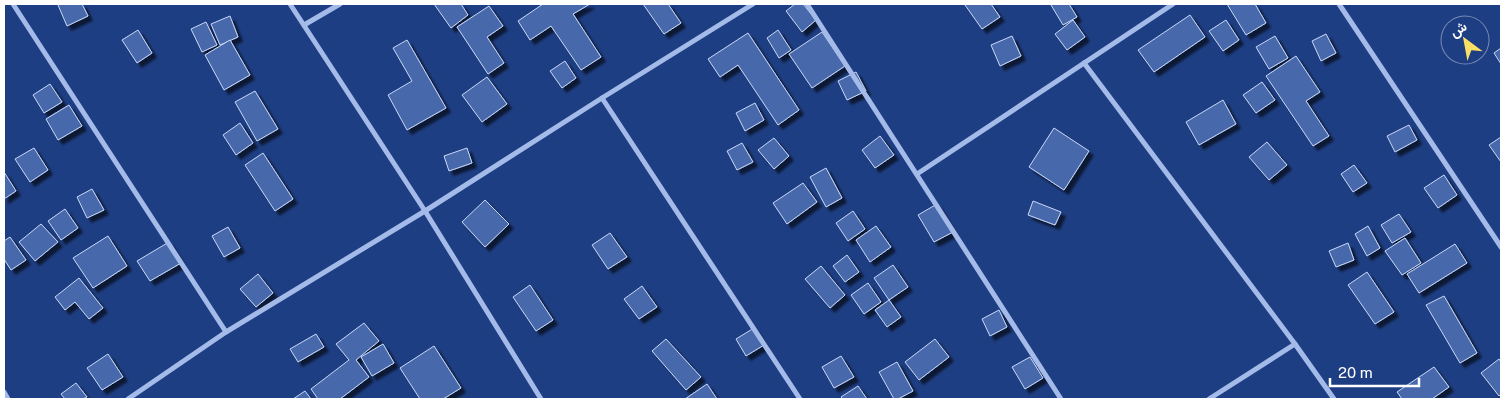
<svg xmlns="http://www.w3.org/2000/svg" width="1505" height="403" viewBox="0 0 1505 403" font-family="'Public Sans',Vazirmatn,sans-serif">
  <defs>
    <filter id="shadow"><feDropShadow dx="4.5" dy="4.5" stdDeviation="1" flood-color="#0009"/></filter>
  </defs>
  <rect width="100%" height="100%" fill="#1e3e83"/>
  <g fill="#4668ab" stroke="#c9d8f7" filter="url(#shadow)">
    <polygon points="60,4 82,4 88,16 67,26 58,5"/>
    <polygon points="434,4 461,4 468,15 451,28"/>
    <polygon points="543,4 590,4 573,14 601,57 581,70 551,26 530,40 518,21"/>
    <polygon points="643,4 668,4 681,23 664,34"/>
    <polygon points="795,4 803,4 816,20 802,32 786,11"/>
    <polygon points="967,4 991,4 1000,17 982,29 965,5"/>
    <polygon points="1052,4 1069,4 1077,17 1063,25 1051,5"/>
    <polygon points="1227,4 1255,4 1266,23 1246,35"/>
    <polygon points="489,6 503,26 487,37 504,63 488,74 457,27"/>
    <polygon points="1190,15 1205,37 1154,72 1138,50"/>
    <polygon points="230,16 238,37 220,45 211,24"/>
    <polygon points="1073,20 1085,37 1067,50 1055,34"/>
    <polygon points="1226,20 1239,40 1223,51 1209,31"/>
    <polygon points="206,22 217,45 202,52 191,29"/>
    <polygon points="138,30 152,53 137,63 122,40"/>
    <polygon points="778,30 791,50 779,58 767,38"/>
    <polygon points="822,32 845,66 812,88 789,54"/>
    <polygon points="748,33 799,110 778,125 738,65 720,77 708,59"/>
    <polygon points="1326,34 1336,53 1321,61 1312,41"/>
    <polygon points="1012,36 1021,56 1000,66 991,45"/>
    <polygon points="1275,36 1288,58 1269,69 1256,47"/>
    <polygon points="230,40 250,75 224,90 205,55"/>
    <polygon points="407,40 446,108 407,130 388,95 412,81 393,48"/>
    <polygon points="1501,48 1501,64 1494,53"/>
    <polygon points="1296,56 1320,92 1306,101 1329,136 1313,146 1266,76"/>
    <polygon points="565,61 576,78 562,88 550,71"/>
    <polygon points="856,72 866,91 847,100 838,81"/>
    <polygon points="487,77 507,104 482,122 462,95"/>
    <polygon points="1262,82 1275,100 1256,113 1243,95"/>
    <polygon points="50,84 62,102 44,113 33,95"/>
    <polygon points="255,91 278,129 257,141 235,102"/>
    <polygon points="1223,100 1236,124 1199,145 1186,122"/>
    <polygon points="755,103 764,120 745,131 736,113"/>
    <polygon points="69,105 82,126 58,140 46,119"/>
    <polygon points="240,123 253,143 236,155 223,135"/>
    <polygon points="1409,125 1417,140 1395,152 1387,136"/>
    <polygon points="1054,128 1089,151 1064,190 1029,167"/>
    <polygon points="880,136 894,155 875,168 862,150"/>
    <polygon points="1501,137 1501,162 1489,145"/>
    <polygon points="774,138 789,156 774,169 758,150"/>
    <polygon points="1267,142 1287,165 1269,180 1249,157"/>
    <polygon points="742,143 753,162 737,170 727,151"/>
    <polygon points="34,148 48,170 30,182 15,159"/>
    <polygon points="467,148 472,163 449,171 444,156"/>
    <polygon points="263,153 293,199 275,211 245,165"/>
    <polygon points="1354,165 1367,183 1353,192 1341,174"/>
    <polygon points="826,168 842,198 826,207 810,177"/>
    <polygon points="4,172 16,191 4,199"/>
    <polygon points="1444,175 1457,195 1438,208 1424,188"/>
    <polygon points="803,183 817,202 787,224 773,203"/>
    <polygon points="92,189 104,210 87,218 77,197"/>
    <polygon points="485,200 509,224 485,247 462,222"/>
    <polygon points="1033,201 1061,212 1055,225 1028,215"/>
    <polygon points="937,204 953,232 934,242 918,215"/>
    <polygon points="65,209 78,228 61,240 48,221"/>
    <polygon points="853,211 865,229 848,241 836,223"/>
    <polygon points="1399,214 1411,232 1392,243 1381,225"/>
    <polygon points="41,224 58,242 35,261 19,242"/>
    <polygon points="876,226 891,247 870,262 856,240"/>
    <polygon points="1368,226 1380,248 1367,256 1355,234"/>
    <polygon points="228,227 240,248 224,257 212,236"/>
    <polygon points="610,233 627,257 608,269 592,245"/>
    <polygon points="108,236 127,266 93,288 73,258"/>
    <polygon points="10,237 26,260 11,270 4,259 4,241"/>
    <polygon points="1405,238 1421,263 1402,275 1385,251"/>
    <polygon points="169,242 181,263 150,281 137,261"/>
    <polygon points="1348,243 1354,260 1336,267 1329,251"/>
    <polygon points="1455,244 1467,263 1419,293 1407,274"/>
    <polygon points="847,255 859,272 845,282 833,266"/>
    <polygon points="893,265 908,287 889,300 874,278"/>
    <polygon points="821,266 845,295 830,308 805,279"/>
    <polygon points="1367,272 1394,312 1375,324 1348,285"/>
    <polygon points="258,274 273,293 256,307 240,289"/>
    <polygon points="79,278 103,308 89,319 75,302 65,310 55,297"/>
    <polygon points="868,283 881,302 864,314 851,295"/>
    <polygon points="530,285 553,320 536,331 513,297"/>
    <polygon points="642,286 657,307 639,319 624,299"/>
    <polygon points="1444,296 1477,353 1460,363 1426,305"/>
    <polygon points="889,300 901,317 887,327 875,310"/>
    <polygon points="999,310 1007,327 990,336 982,319"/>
    <polygon points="364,323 379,341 356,360 369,377 340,399 318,399 311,389 349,360 336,344"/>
    <polygon points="754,328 764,345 746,356 736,339"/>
    <polygon points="316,334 324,347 298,362 290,349"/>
    <polygon points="666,339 701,377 686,390 652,351"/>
    <polygon points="935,339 949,357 919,380 905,362"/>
    <polygon points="383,344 394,363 372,376 361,357"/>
    <polygon points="434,346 461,388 443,399 420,399 400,368"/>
    <polygon points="108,354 123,377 102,390 87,368"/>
    <polygon points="841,356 854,377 834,388 822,367"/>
    <polygon points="1030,357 1043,378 1025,389 1012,367"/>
    <polygon points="1499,359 1501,362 1501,394 1499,396 1481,373"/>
    <polygon points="897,362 913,391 898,399 894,399 879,372"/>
    <polygon points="1434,367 1449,387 1432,399 1402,399 1397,392"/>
    <polygon points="76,383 87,397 83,399 65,399 61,394"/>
    <polygon points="707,384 717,399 685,399"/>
    <polygon points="858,386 867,399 843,399 841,397"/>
    <polygon points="305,391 311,399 293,399"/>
  </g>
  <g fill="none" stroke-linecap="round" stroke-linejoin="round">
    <g stroke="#a4bbe9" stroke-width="5">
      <polyline points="13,4 226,332"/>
      <polyline points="290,4 425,211 541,399"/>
      <polyline points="807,4 1061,399"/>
      <polyline points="1339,4 1501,247"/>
      <polyline points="304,25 340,4"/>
      <polyline points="1084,63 1295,344 1334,399"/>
      <polyline points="602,98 800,399"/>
      <polyline points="917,174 1173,4"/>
      <polyline points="4,392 8,399"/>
      <polyline points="128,399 226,332 425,211 602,98 753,4"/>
      <polyline points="1209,399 1295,344"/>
    </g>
  </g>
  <rect width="1505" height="403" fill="none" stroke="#ffffff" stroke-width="10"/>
  <g transform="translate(1465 40) rotate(328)"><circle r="24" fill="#1e3e83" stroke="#788bb5"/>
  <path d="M0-4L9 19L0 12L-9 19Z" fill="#f9df63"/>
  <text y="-8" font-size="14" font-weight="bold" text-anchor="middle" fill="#ffffff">ش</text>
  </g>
  <path d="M1330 378v8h89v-8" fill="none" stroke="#ffffff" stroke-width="2.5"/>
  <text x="1338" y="378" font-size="15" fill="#ffffff" stroke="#1e3e83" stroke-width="4" paint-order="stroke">20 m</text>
</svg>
